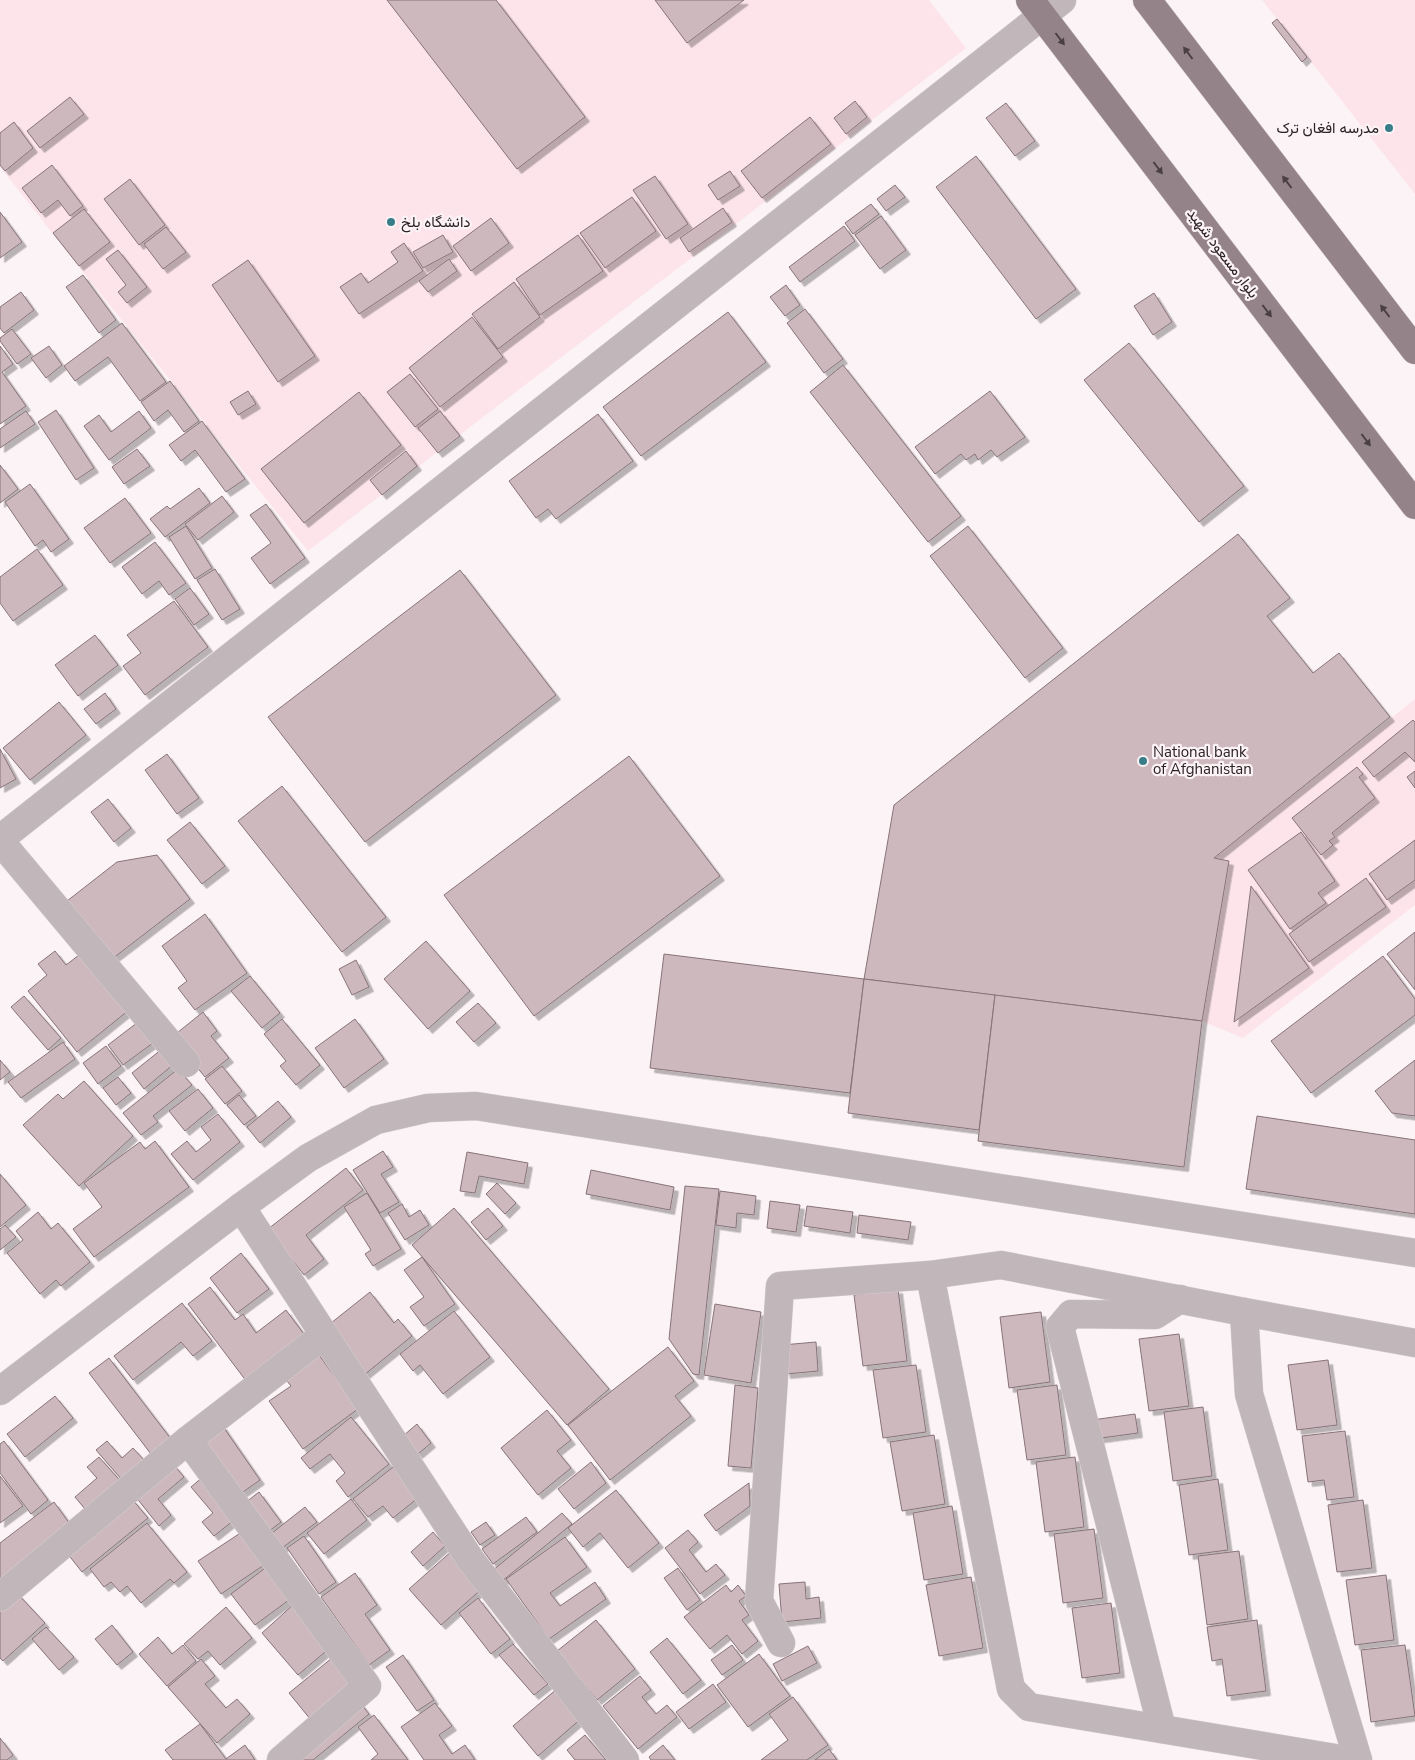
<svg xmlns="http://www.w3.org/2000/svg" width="1415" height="1760" viewBox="0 0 1415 1760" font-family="'Nunito Sans',Vazirmatn,sans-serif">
  <defs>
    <filter id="shadow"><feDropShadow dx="4.5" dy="4.5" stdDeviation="0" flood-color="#0004"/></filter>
  </defs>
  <rect width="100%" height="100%" fill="#fcf3f6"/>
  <g fill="#fde4eb">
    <polygon points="0,0 929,0 966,48 308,551 87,277 0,167"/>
    <polygon points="1262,0 1415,0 1415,194 1308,58 1302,62 1272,23 1277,19"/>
    <polygon points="1415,699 1415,905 1243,1038 1202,1021 1229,862 1214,858"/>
  </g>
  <g fill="#cdb8be" stroke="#877379" filter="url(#shadow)">
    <polygon points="387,0 496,0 585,117 517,169"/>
    <polygon points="655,0 744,0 687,43"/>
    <polygon points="1277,19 1307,57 1302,62 1272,23"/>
    <polygon points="70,97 84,114 40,148 27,131"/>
    <polygon points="855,101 867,117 846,134 834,118"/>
    <polygon points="1006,103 1035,141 1015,156 986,118"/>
    <polygon points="810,117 831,144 762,198 741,171"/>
    <polygon points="14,122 33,148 5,171 0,165 0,133"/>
    <polygon points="976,156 1076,289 1036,319 936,187"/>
    <polygon points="52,165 83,206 70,216 58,200 41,213 22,188"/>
    <polygon points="730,171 740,186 718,200 708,185"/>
    <polygon points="655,176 688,224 666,239 633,190"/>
    <polygon points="130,179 165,225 139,245 104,199"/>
    <polygon points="895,185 905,197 886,211 877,199"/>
    <polygon points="632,197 656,231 605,268 580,233"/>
    <polygon points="871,204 879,214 853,234 845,223"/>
    <polygon points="723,208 732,222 689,252 680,238"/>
    <polygon points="84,209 110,242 79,266 53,233"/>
    <polygon points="0,212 22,242 0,258"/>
    <polygon points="881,216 906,250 880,269 855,235"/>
    <polygon points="491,218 509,243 471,271 453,246"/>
    <polygon points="844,226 855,241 800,282 789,267"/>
    <polygon points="166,227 186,252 163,269 144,244"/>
    <polygon points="443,235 453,252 423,268 413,252"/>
    <polygon points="578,235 603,271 540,315 516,279"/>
    <polygon points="404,243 423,271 359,314 340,287 361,273 368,283 398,262 391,252"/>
    <polygon points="118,250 147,287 127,303 118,292 126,285 106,259"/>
    <polygon points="449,259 457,271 428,292 419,281"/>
    <polygon points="248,260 315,356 278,382 212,285"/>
    <polygon points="83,275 116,320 99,333 66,287"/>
    <polygon points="514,282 540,317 498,349 472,314"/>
    <polygon points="786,285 800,305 785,316 770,297"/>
    <polygon points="21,292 34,310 4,333 0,328 0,307"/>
    <polygon points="1154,293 1172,322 1153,335 1134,306"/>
    <polygon points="805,309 843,359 824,373 787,323"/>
    <polygon points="728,312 766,362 641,456 603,407"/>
    <polygon points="472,317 503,357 440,407 409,368"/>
    <polygon points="122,323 166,382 140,401 108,357 75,381 64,366"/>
    <polygon points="12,329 31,354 17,364 0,341 0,338"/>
    <polygon points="1129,343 1244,486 1199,522 1084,380"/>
    <polygon points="0,346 13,364 2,372 26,406 0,424"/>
    <polygon points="49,346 62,365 46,378 31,358"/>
    <polygon points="843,365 961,516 928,542 810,392"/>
    <polygon points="410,374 438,409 415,427 387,392"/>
    <polygon points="170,381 199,421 184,432 168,410 154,421 141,402"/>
    <polygon points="248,391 256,404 238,415 230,402"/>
    <polygon points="990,391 1025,437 997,457 991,450 978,460 975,454 966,460 961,454 935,474 915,447"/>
    <polygon points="359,392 401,445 304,523 261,469"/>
    <polygon points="56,410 94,468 76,480 38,422"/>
    <polygon points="26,411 35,424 0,448 0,429"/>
    <polygon points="139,411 151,428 109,460 84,426 99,415 111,432"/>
    <polygon points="440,411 460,436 438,453 418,428"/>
    <polygon points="598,414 633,461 556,519 548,509 536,518 509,481"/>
    <polygon points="202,421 245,479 226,492 195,450 181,461 169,445"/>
    <polygon points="137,449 150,466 124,484 112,467"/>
    <polygon points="406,451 417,466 382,495 370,480"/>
    <polygon points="0,465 18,489 0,503"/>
    <polygon points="30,484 69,539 51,552 43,540 35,546 5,502"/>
    <polygon points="199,488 210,503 165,537 150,519 167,506 170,509"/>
    <polygon points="222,496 234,512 198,540 185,524"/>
    <polygon points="125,498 151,533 110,563 84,528"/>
    <polygon points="266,504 305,558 270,584 251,558 271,543 250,515"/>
    <polygon points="186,526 212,568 195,579 169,537"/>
    <polygon points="968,526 1063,648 1025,678 930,556"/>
    <polygon points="1238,534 1290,598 1267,616 1313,673 1339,653 1390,717 1214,858 1229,861 1202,1021 864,979 894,805"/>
    <polygon points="155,542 186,583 169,595 159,581 142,594 122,567"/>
    <polygon points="37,549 63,585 13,621 0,603 0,577"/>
    <polygon points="215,569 240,609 222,620 197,580"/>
    <polygon points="460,570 556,695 365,842 268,717"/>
    <polygon points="190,588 209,614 194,625 175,599"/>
    <polygon points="174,601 208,647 145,695 123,666 141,653 127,635"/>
    <polygon points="95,635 118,665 78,696 55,665"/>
    <polygon points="105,693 116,709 96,724 84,709"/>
    <polygon points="59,702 86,735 30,780 3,748"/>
    <polygon points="1413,720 1415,722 1415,762 1405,752 1374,777 1362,762"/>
    <polygon points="0,749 16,779 0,788"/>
    <polygon points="167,754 199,798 177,814 145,770"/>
    <polygon points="629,756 720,876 534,1016 444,895"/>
    <polygon points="1357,767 1363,774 1359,777 1375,798 1332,833 1335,837 1329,841 1333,845 1321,855 1292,818"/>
    <polygon points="1415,771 1415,788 1407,777"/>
    <polygon points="282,786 386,917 342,952 238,821"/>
    <polygon points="108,799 131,828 114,842 91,812"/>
    <polygon points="190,822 225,866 202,884 167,840"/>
    <polygon points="1301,832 1335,881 1318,893 1326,903 1290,929 1248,870"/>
    <polygon points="1415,840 1415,880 1387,900 1369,874"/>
    <polygon points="157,855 190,899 112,959 67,901 117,862"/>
    <polygon points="1366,878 1386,907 1309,962 1289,934"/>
    <polygon points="1251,886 1309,968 1234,1022"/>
    <polygon points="205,914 247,973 195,1010 178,988 187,981 162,946"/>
    <polygon points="1415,932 1415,990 1387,954"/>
    <polygon points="426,941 470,991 428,1029 384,979"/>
    <polygon points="55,951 66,965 83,952 129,1010 77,1052 28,991 47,975 38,964"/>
    <polygon points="664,954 864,979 850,1093 650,1068"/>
    <polygon points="1383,956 1415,999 1415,1015 1311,1093 1271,1041"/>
    <polygon points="356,960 369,987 352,995 339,969"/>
    <polygon points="250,976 280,1013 262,1028 231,991"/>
    <polygon points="864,979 995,995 979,1130 848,1113"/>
    <polygon points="995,995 1202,1021 1184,1167 978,1141"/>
    <polygon points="24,996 61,1038 48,1050 11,1007"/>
    <polygon points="478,1003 496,1023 474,1042 456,1022"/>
    <polygon points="203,1012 217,1031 211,1036 229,1058 205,1077 172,1037"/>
    <polygon points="142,1019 157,1040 123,1065 108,1045"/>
    <polygon points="282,1019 320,1065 296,1085 280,1066 286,1061 264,1034"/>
    <polygon points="355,1019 384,1059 344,1088 315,1048"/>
    <polygon points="63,1042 75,1059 21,1098 8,1082"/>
    <polygon points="106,1046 121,1066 98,1084 83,1063"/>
    <polygon points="162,1049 174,1064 144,1089 132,1073"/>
    <polygon points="0,1060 10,1072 0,1080"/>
    <polygon points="1415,1060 1415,1116 1392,1113 1375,1091"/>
    <polygon points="222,1066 242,1091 225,1104 205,1079"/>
    <polygon points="178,1069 192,1085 153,1116 158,1122 141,1135 123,1113"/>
    <polygon points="118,1077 131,1093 116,1105 103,1088"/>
    <polygon points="84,1081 133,1136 79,1186 23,1125 58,1094 63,1099"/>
    <polygon points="198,1089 213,1108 185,1131 169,1111"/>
    <polygon points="239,1095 256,1116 244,1125 227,1105"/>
    <polygon points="278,1101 291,1117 260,1143 247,1127"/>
    <polygon points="218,1114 240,1142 193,1180 171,1154 187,1141 196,1152 211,1140 201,1127"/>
    <polygon points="1257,1116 1415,1140 1415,1214 1246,1189"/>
    <polygon points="155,1141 189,1187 94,1257 73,1229 102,1207 84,1183 140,1142 145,1149"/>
    <polygon points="383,1151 393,1167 381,1174 399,1202 380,1213 353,1170"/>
    <polygon points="467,1152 528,1163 524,1184 479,1176 475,1193 460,1191"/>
    <polygon points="346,1168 363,1190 306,1235 324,1259 304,1275 268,1229"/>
    <polygon points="591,1170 674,1187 670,1210 586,1194"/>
    <polygon points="0,1174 26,1205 0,1227"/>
    <polygon points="497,1183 516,1203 505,1214 486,1194"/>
    <polygon points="685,1186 719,1189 699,1375 693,1374 669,1339"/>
    <polygon points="720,1191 756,1196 754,1215 737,1213 736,1228 716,1225"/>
    <polygon points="367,1193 401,1249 373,1266 365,1254 371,1250 344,1207"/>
    <polygon points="770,1201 800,1205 796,1232 767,1228"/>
    <polygon points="402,1204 409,1217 420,1210 429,1225 405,1240 388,1213"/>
    <polygon points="807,1206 853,1212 850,1233 804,1226"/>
    <polygon points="454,1208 609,1389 567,1425 412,1245"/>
    <polygon points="488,1208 503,1226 486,1240 471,1222"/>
    <polygon points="38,1212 51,1229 58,1223 90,1262 61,1286 56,1280 40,1294 7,1253 23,1240 16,1231"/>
    <polygon points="859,1215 911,1222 908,1240 857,1233"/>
    <polygon points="5,1225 16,1237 0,1250 0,1229"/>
    <polygon points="241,1253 269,1289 237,1313 210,1278"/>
    <polygon points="422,1257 455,1304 424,1326 410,1307 424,1297 404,1270"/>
    <polygon points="210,1287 235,1320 243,1314 256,1333 286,1310 309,1341 250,1386 188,1304"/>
    <polygon points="898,1289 907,1361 863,1366 854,1295"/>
    <polygon points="370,1292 394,1323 398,1319 412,1336 364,1375 326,1327"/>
    <polygon points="182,1303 212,1341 193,1356 181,1342 133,1380 114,1356"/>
    <polygon points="715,1304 761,1312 751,1383 704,1375"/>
    <polygon points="454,1311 490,1357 443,1394 420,1365 413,1371 400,1354"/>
    <polygon points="1041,1312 1050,1382 1009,1388 1000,1317"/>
    <polygon points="1179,1334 1189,1406 1149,1411 1139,1339"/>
    <polygon points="816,1342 818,1371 786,1374 782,1345"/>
    <polygon points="668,1347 694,1381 675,1396 691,1416 610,1480 568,1425"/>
    <polygon points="314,1348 358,1409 303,1449 269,1401 291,1386 280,1372"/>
    <polygon points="109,1358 171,1439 151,1454 89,1373"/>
    <polygon points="1328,1360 1337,1425 1297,1430 1288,1365"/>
    <polygon points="916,1365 926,1432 883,1438 873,1370"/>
    <polygon points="735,1385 758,1388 751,1468 728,1466"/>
    <polygon points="1057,1385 1066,1455 1027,1460 1017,1390"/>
    <polygon points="55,1396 73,1418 25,1457 7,1434"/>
    <polygon points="1203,1407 1212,1476 1173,1481 1164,1412"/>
    <polygon points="547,1410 571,1440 557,1451 571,1468 538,1495 501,1448"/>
    <polygon points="1135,1414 1138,1433 1094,1439 1092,1420"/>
    <polygon points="351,1417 389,1464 348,1497 336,1481 345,1473 330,1454 310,1469 301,1458"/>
    <polygon points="417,1424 431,1443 418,1454 403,1436"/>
    <polygon points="222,1425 260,1480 236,1497 197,1443"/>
    <polygon points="1345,1431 1354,1497 1327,1500 1324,1480 1308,1482 1302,1436"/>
    <polygon points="934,1435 945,1504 902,1511 890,1442"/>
    <polygon points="4,1441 48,1500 31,1514 0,1473 0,1444"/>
    <polygon points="107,1441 122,1458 133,1448 145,1461 123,1481 96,1450"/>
    <polygon points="99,1457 124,1485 90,1515 75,1497 97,1478 87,1467"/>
    <polygon points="1075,1457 1084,1527 1045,1532 1036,1462"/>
    <polygon points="591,1462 606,1483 574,1509 558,1489"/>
    <polygon points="174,1465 184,1477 158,1499 171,1515 159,1526 135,1496"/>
    <polygon points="393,1467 418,1498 393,1518 383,1506 368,1517 353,1499"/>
    <polygon points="0,1476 23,1506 0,1523"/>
    <polygon points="204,1476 238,1517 214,1536 202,1522 213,1513 191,1487"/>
    <polygon points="1218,1479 1228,1550 1189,1555 1179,1485"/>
    <polygon points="749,1483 750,1506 716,1531 704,1515"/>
    <polygon points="616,1490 659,1543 628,1568 600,1533 583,1547 568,1528"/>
    <polygon points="259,1492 281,1522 268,1532 245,1503"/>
    <polygon points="132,1499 148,1518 82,1572 67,1553"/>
    <polygon points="351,1499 367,1520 324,1554 307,1533"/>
    <polygon points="1363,1500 1372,1568 1337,1572 1328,1505"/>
    <polygon points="54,1502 75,1531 0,1588 0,1543"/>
    <polygon points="952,1506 963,1574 924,1580 913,1513"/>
    <polygon points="305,1507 317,1522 278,1551 267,1537"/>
    <polygon points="562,1513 572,1524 501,1582 492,1571"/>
    <polygon points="526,1517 537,1532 493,1564 482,1549"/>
    <polygon points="486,1522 495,1535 480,1545 471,1532"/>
    <polygon points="147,1523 187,1572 174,1583 170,1579 141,1603 127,1586 120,1592 111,1582 104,1587 90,1569"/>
    <polygon points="248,1528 270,1561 221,1594 198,1561"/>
    <polygon points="1094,1529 1103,1598 1063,1603 1054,1534"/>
    <polygon points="688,1530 698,1542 689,1550 706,1572 716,1564 725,1575 700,1594 665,1548"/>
    <polygon points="433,1532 445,1546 423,1566 411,1552"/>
    <polygon points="304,1536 336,1582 319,1594 287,1548"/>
    <polygon points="565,1537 587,1567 550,1593 560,1606 595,1582 606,1599 549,1639 506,1579"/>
    <polygon points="453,1550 485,1586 441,1625 409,1589"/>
    <polygon points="1239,1551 1248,1619 1207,1625 1198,1556"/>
    <polygon points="269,1565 293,1597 255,1625 231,1594"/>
    <polygon points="678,1568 700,1600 687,1610 664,1578"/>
    <polygon points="355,1573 377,1605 365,1614 390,1650 369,1665 321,1597"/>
    <polygon points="1386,1575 1394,1640 1355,1645 1346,1580"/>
    <polygon points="971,1577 983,1648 939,1656 926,1585"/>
    <polygon points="805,1582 806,1599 819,1597 821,1618 782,1622 779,1584"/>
    <polygon points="726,1585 731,1592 738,1585 746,1596 739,1601 749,1615 742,1620 758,1641 742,1654 727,1635 710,1649 684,1617"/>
    <polygon points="17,1593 45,1623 3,1661 0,1658 0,1608"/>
    <polygon points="478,1598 510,1639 491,1654 459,1613"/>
    <polygon points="295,1603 332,1646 298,1675 262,1633"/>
    <polygon points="1111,1603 1120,1673 1082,1678 1072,1608"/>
    <polygon points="226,1607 252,1638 220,1665 208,1651 198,1659 184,1644"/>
    <polygon points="596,1620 635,1669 597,1700 557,1651"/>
    <polygon points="1257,1620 1266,1691 1227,1696 1222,1659 1212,1661 1207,1627"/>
    <polygon points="112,1625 133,1652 117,1665 95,1639"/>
    <polygon points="46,1627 74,1657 59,1670 32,1639"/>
    <polygon points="158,1637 172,1654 183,1645 196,1661 167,1686 139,1654"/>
    <polygon points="667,1638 701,1680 683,1694 650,1652"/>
    <polygon points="513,1644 548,1684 534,1695 499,1655"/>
    <polygon points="732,1645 743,1660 722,1675 711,1660"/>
    <polygon points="1405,1645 1415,1716 1371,1722 1361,1650"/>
    <polygon points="808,1646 817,1663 782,1681 773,1664"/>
    <polygon points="759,1654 790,1696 748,1727 717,1685"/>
    <polygon points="403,1655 434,1700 417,1711 386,1667"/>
    <polygon points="332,1658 354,1684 311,1720 289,1693"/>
    <polygon points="201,1659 215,1676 205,1684 226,1708 237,1699 250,1714 217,1743 168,1687"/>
    <polygon points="640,1676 651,1690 642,1697 656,1714 667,1705 677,1717 638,1749 603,1706"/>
    <polygon points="713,1684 726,1702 689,1729 676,1712"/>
    <polygon points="558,1688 583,1717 538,1756 513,1726"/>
    <polygon points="793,1697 828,1745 807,1760 761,1760 788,1740 769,1714"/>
    <polygon points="358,1700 369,1714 313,1760 286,1760"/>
    <polygon points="435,1703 452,1726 439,1735 452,1754 465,1745 475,1760 424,1760 401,1727"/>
    <polygon points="374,1715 408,1760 371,1760 378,1754 358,1727"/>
    <polygon points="200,1724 226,1759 245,1745 255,1760 173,1760 165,1750"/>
    <polygon points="585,1735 606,1760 575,1760 567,1750"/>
    <polygon points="0,1738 13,1755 7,1760 0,1760"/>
    <polygon points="663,1745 675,1760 651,1760 649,1757"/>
    <polygon points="829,1749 837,1760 815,1760"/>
  </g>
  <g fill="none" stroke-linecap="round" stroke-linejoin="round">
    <defs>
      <g id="minor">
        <polyline points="0,839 1062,0"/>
        <polyline points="0,841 186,1063"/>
        <polyline points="241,1207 470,1559 625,1760"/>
        <polyline points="930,1275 1011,1689 1029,1707 1347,1760"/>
        <polyline points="1244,1312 1249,1394 1358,1760"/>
        <polyline points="0,1391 241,1207 308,1158 376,1120 428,1108 476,1106 1415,1253"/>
        <polyline points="188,1440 367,1686 281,1760"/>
        <polyline points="0,1597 188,1440 324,1335"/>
        <polyline points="781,1643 759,1601 780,1286 930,1275 1001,1265 1244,1312 1415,1343"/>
        <polyline points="1162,1729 1060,1327 1071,1314 1155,1315 1180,1299"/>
      </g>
      <g id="primary">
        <polyline points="1030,0 1415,505"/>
        <polyline points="1147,0 1415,350"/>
      </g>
    </defs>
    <use href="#minor" stroke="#d6cdd0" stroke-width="29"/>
    <use href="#primary" stroke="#d6cdd0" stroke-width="29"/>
    <use href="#minor" stroke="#c1b7ba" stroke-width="28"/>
    <use href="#primary" stroke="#948388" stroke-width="28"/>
  </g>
  <defs><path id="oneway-solid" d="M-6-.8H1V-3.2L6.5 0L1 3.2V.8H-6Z" transform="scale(1.25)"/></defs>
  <g fill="#4a3f43">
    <use href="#oneway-solid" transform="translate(1060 39) rotate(53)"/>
    <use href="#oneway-solid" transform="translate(1188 53) rotate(-127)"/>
    <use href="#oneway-solid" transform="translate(1158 168) rotate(53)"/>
    <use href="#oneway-solid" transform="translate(1287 182) rotate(-127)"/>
    <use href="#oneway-solid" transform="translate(1267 311) rotate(53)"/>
    <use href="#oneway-solid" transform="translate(1385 311) rotate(-127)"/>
    <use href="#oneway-solid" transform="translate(1366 440) rotate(53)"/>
  </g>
  <g fill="#387e89" stroke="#fcf3f6" stroke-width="2">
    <circle cx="1389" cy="128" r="5"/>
    <circle cx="391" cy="222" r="5"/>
    <circle cx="1143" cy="761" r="5"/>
  </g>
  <g text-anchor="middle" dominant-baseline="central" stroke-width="4.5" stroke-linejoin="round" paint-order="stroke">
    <g font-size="15" fill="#2b2225" stroke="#fcf3f6" text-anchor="start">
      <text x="1379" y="128" text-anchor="end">مدرسه افغان ترک</text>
      <text x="401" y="222">دانشگاه بلخ</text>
      <text x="1153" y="752">National bank<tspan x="1153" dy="17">of Afghanistan</tspan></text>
    </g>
    <g font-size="15" fill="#2b2225" stroke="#fcf3f6">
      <text transform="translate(1223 253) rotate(53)">بلوار مسعود شهید</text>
    </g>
  </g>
</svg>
